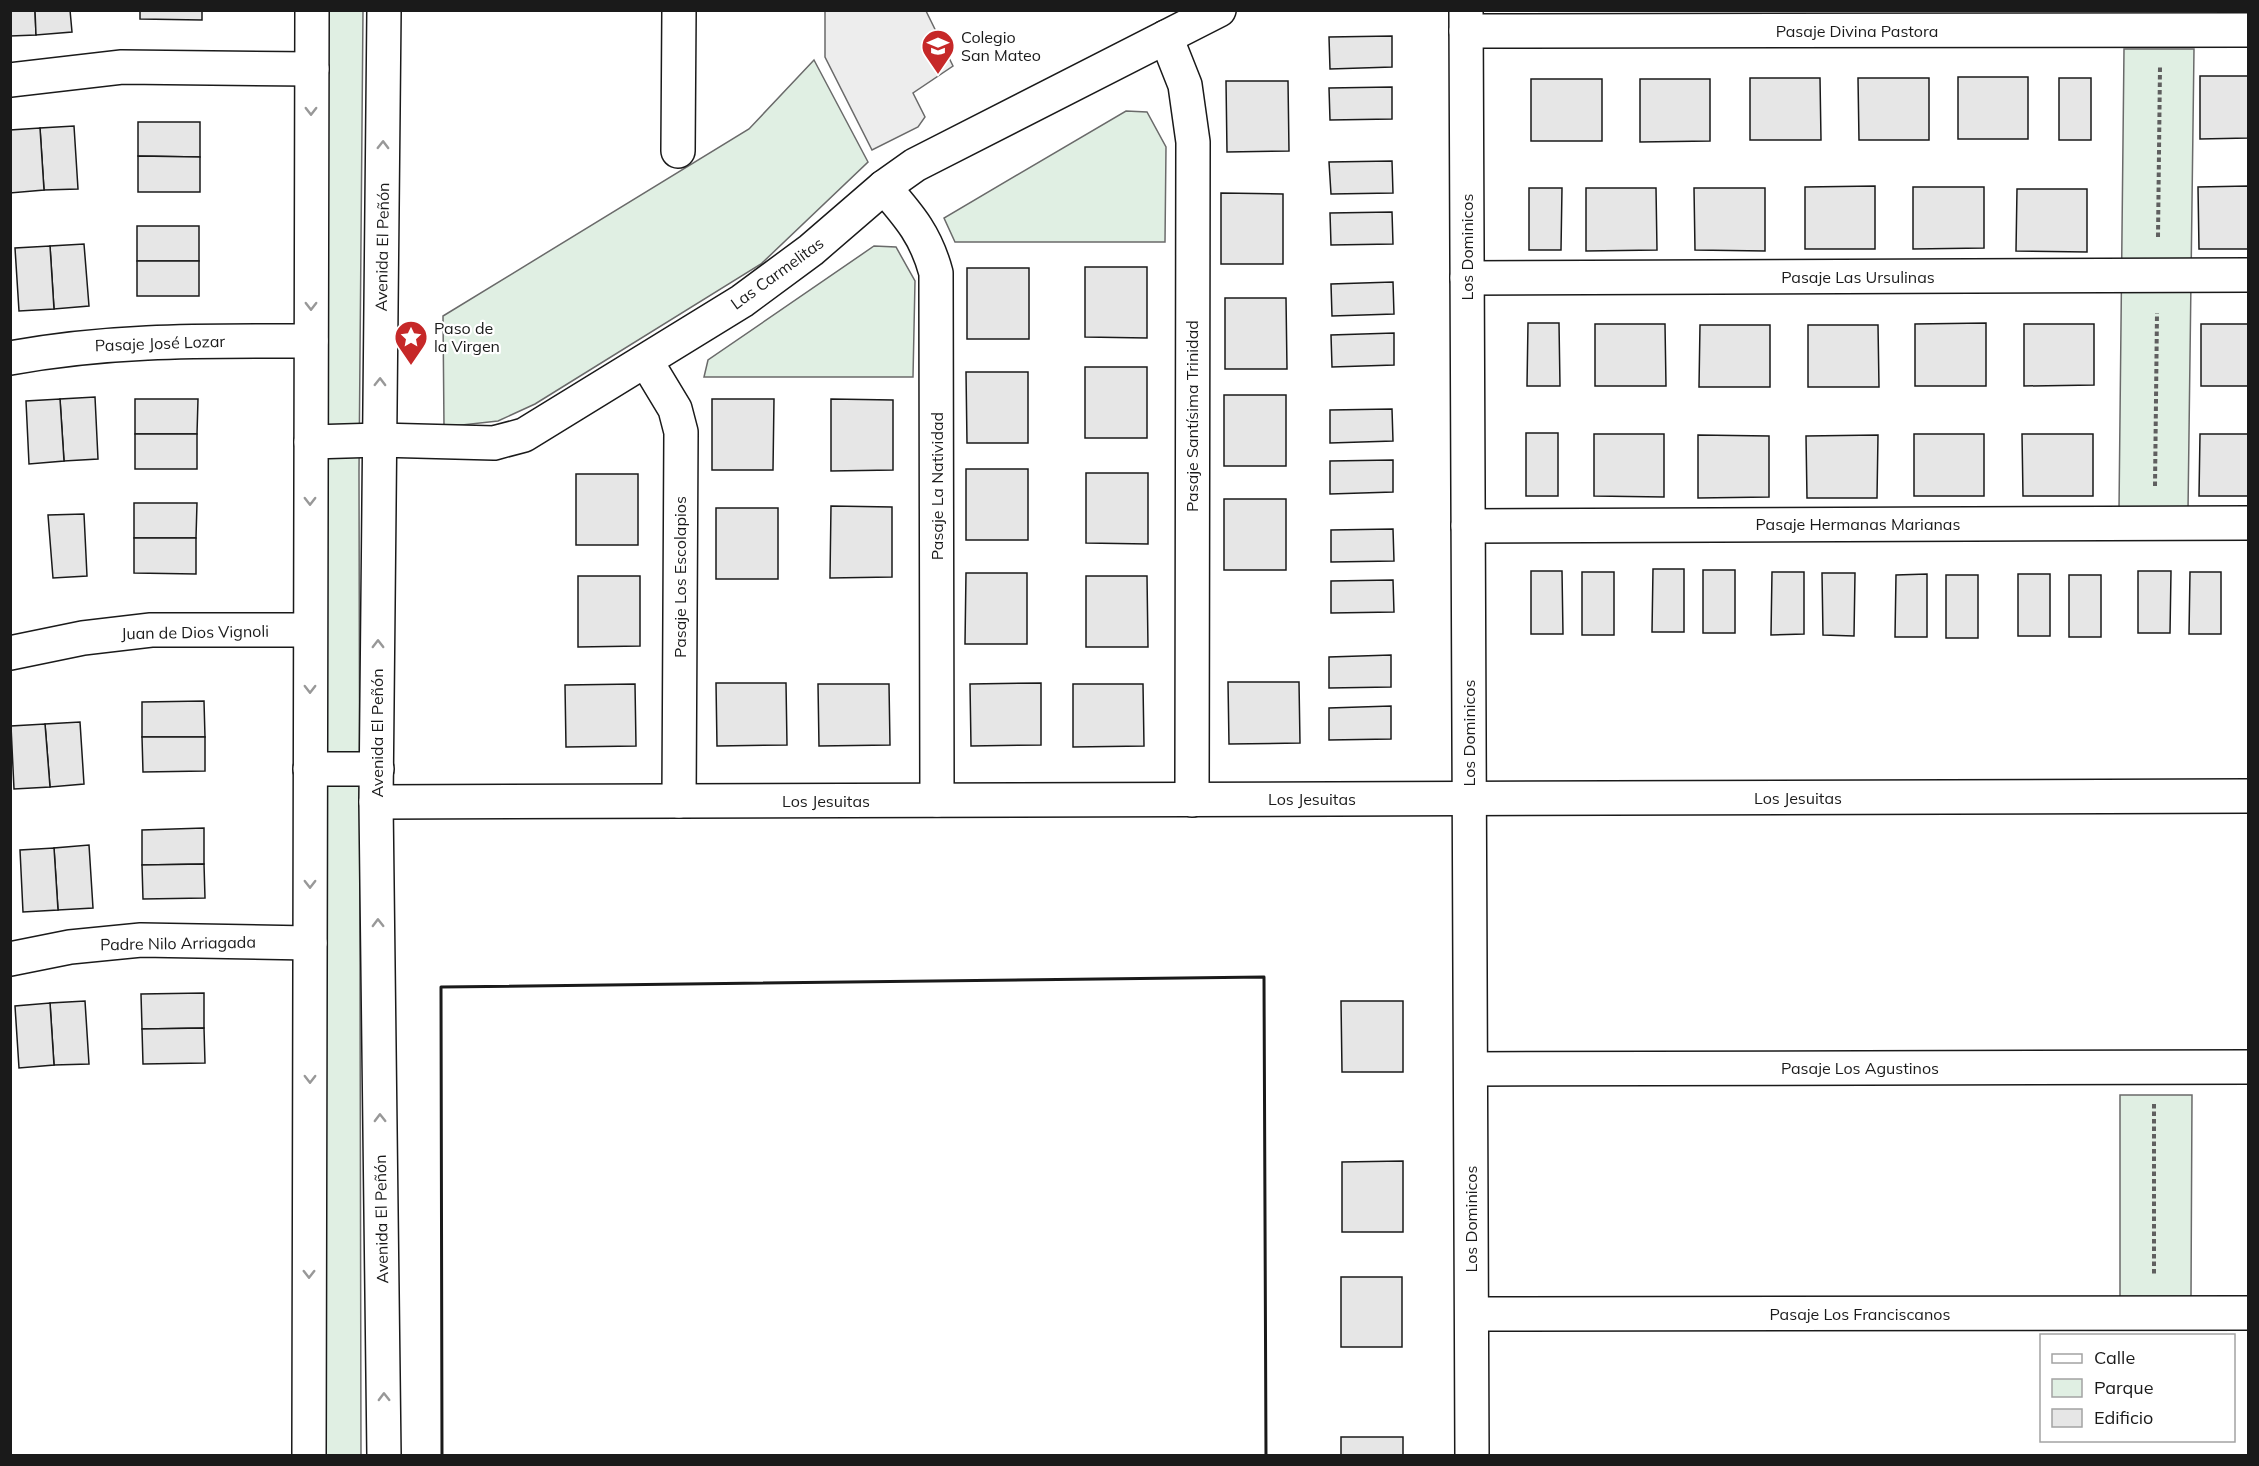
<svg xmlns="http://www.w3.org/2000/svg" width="2259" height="1466" viewBox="0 0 2259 1466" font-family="Mulish,sans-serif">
  <rect width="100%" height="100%" fill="#fff"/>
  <g fill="#e0efe3" stroke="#6a6a6a" stroke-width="1.5">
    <polygon points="318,11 363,11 359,471 361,1456 325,1455"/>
    <polygon points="2124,49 2194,49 2188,511 2119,510"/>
    <polygon points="814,60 868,162 761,264 535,404 498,421 444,427 443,316 749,129"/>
    <polygon points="1126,111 1147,112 1166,147 1165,242 955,242 944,218"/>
    <polygon points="874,246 896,247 915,281 913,377 704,377 708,360"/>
    <polygon points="2120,1095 2192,1095 2191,1297 2120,1298"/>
  </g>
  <polygon fill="#ededed" stroke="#6a6a6a" stroke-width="1.5" points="825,11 926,11 953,66 913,93 925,117 918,127 872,150 825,57"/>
  <g fill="#e6e6e6" stroke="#1a1a1a" stroke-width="1.5">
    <polygon points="10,10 35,10 36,35 10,36"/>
    <polygon points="35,10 70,10 72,32 36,35"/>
    <polygon points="140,10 202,10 202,20 140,19"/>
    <polygon points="1392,36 1392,67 1330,69 1329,37"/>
    <polygon points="2200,76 2248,76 2248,138 2200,139"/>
    <rect x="1958" y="77" width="70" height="62"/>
    <polygon points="1750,78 1820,78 1821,140 1750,140"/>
    <polygon points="1858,78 1929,78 1929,140 1859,140"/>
    <rect x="2059" y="78" width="32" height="62"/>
    <rect x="1531" y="79" width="71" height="62"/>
    <polygon points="1640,79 1710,79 1710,141 1640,142"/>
    <polygon points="1226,81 1288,81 1289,151 1227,152"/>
    <polygon points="1392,87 1392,119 1330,120 1329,88"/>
    <polygon points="138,122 200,122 200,157 138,156"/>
    <polygon points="74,126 78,189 44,190 40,128"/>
    <polygon points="40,128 44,190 10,193 10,130"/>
    <polygon points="138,156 200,157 200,192 138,192"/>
    <polygon points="1392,161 1393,193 1331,194 1329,162"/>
    <polygon points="1875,186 1875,249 1805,249 1805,187"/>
    <polygon points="2248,186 2248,249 2199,249 2198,187"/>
    <polygon points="1913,187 1984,187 1984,248 1913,249"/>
    <polygon points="1529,188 1562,188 1561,250 1529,250"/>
    <polygon points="1586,188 1656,188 1657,250 1586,251"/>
    <polygon points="1694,188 1765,188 1765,251 1695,250"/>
    <polygon points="2017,189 2087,189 2087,252 2016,251"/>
    <polygon points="1221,193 1283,194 1283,264 1221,264"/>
    <polygon points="1392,212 1393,244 1331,245 1330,213"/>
    <rect x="137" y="226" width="62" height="35"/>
    <polygon points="84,244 89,306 54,309 50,246"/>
    <polygon points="50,246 54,309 19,311 15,248"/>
    <rect x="137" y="261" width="62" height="35"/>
    <polygon points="1085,267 1147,267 1147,338 1085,337"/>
    <rect x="967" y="268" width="62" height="71"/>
    <polygon points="1393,282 1394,314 1332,316 1331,284"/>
    <polygon points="1225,298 1286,298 1287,369 1225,369"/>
    <polygon points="1528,323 1559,323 1560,386 1527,386"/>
    <polygon points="1986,323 1986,386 1915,386 1915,324"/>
    <polygon points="1595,324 1665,324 1666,386 1595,386"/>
    <polygon points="2024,324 2094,324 2094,385 2024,386"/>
    <rect x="2201" y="324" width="47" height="62"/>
    <polygon points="1700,325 1770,325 1770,387 1699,387"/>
    <polygon points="1808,325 1878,325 1879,387 1808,387"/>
    <polygon points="1394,333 1394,365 1332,367 1331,335"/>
    <rect x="1085" y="367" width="62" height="71"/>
    <polygon points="966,372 1028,372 1028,443 967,443"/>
    <rect x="1224" y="395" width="62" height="71"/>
    <polygon points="95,397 98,459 64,461 60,399"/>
    <polygon points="60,399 64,461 29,464 26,401"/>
    <polygon points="135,399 198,399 197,434 135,434"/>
    <polygon points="712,399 774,399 773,470 712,470"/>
    <polygon points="831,399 893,400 893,470 831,471"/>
    <polygon points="1392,409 1393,441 1330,443 1330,410"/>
    <rect x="1526" y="433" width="32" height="63"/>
    <rect x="135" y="434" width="62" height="35"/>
    <polygon points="1594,434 1664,434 1664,497 1594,496"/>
    <rect x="1914" y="434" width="70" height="62"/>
    <polygon points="2022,434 2093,434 2093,496 2023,496"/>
    <polygon points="2200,434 2248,434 2248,496 2199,496"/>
    <polygon points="1698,435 1769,436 1769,497 1698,498"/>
    <polygon points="1878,435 1877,498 1807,498 1806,436"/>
    <polygon points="1393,460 1393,492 1330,494 1330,461"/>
    <rect x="966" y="469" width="62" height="71"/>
    <polygon points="1086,473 1148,473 1148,544 1086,543"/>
    <rect x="576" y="474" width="62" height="71"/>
    <rect x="1224" y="499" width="62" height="71"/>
    <polygon points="134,503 197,503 196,538 134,538"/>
    <polygon points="831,506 892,507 892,577 830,578"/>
    <rect x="716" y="508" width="62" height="71"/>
    <polygon points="84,514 87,576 53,578 48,515"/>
    <polygon points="1393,529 1394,561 1331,562 1331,530"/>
    <polygon points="134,538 196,538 196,574 134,573"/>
    <polygon points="1653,569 1684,569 1684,632 1652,632"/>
    <rect x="1703" y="570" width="32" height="63"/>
    <polygon points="1531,571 1562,571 1563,634 1531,634"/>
    <polygon points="2138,571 2171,571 2170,633 2138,633"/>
    <rect x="1582" y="572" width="32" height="63"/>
    <polygon points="1772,572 1804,572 1804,634 1771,635"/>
    <polygon points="2190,572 2221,572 2221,634 2189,634"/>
    <polygon points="966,573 1027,573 1027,644 965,644"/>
    <polygon points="1822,573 1855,573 1854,636 1823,635"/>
    <polygon points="1927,574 1927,637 1895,637 1896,575"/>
    <rect x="2018" y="574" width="32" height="62"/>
    <rect x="1946" y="575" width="32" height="63"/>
    <rect x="2069" y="575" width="32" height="62"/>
    <polygon points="578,576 640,576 640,646 578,647"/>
    <polygon points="1086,576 1147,576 1148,647 1086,647"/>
    <polygon points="1393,580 1394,612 1331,613 1331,581"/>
    <polygon points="1391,655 1391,687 1329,688 1329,657"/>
    <polygon points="1228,682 1299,682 1300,743 1229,744"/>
    <polygon points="716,683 786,683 787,745 717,746"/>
    <polygon points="1041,683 1041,745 971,746 970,684"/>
    <polygon points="635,684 636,746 566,747 565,685"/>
    <polygon points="818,684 889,684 890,745 819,746"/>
    <polygon points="1073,684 1143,684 1144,746 1073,747"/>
    <polygon points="204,701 205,737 142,737 142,702"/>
    <polygon points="1391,706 1391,739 1329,740 1329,708"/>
    <polygon points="80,722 84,784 50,787 45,724"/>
    <polygon points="45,724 50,787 14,789 11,726"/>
    <polygon points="142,737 205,737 205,771 143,772"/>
    <polygon points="204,828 204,864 142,865 142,830"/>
    <polygon points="89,845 93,908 58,910 54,848"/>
    <polygon points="54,848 58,910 23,912 20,850"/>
    <polygon points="204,864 205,898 143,899 142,865"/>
    <polygon points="204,993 204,1028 142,1029 141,994"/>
    <polygon points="85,1001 89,1064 54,1065 50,1003"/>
    <polygon points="1341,1001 1403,1001 1403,1072 1342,1072"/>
    <polygon points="50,1003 54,1065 19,1068 15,1006"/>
    <polygon points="204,1028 205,1063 143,1064 142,1029"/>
    <polygon points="1403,1161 1403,1232 1342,1232 1342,1162"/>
    <rect x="1341" y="1277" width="61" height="70"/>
    <rect x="1341" y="1437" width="62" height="19"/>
  </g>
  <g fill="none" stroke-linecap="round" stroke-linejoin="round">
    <defs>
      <g id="minor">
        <polyline points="1466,10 1472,1456"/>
        <polyline points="1466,31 2248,30"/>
        <polyline points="1166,37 1185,85 1193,142 1192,800"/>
        <polyline points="10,80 122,67 312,69"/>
        <polyline points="678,151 679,10"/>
        <path d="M 884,187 C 909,216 926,235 936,273 L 937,800"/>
        <polyline points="1467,278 2248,275"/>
        <path d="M 10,358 C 113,339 207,341 311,341"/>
        <polyline points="646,361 675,409 681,432 679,801"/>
        <polyline points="311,442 379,440 494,443 524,435 742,301 811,250 884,187 915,165 1219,10"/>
        <polyline points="1468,526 2248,523"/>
        <polyline points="10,653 83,638 151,630 310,630"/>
        <polyline points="376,802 2248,796"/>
        <polyline points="10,959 70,947 141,940 310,943"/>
        <polyline points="1471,1069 2248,1067"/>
        <polyline points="1472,1314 2248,1313"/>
      </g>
      <g id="primary">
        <polyline points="310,769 377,769"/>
        <polyline points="309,1456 312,10"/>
        <polyline points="384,1456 376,802 384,10"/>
      </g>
    </defs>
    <use href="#minor" stroke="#1a1a1a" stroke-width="36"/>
    <use href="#primary" stroke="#1a1a1a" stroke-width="36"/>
    <g stroke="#5f5f5f" stroke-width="4" stroke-dasharray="4.5 3" stroke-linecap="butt">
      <polyline points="2158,237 2160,67"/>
      <polyline points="2155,486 2157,313"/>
      <polyline points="2154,1104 2154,1274"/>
    </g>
    <use href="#minor" stroke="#fff" stroke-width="33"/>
    <use href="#primary" stroke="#fff" stroke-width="33"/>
    <polyline stroke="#1a1a1a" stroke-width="3" points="442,1456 441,987 1264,977 1266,1456"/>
  </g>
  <defs><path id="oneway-chevron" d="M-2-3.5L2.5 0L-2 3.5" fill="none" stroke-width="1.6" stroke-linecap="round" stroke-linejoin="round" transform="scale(1.5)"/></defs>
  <g stroke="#989898">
    <use href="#oneway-chevron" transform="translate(311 111) rotate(90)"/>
    <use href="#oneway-chevron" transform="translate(383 145) rotate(-89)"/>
    <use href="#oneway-chevron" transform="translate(311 306) rotate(90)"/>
    <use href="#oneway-chevron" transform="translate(380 382) rotate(-89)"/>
    <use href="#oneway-chevron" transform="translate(310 501) rotate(90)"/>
    <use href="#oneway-chevron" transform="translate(378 644) rotate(-90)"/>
    <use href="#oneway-chevron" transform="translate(310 689) rotate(90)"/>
    <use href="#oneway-chevron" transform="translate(310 884) rotate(90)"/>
    <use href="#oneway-chevron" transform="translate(378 923) rotate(-91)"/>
    <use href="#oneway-chevron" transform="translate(310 1079) rotate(90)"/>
    <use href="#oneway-chevron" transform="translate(380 1118) rotate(-91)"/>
    <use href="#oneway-chevron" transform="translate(309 1274) rotate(90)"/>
    <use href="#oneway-chevron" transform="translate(384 1397) rotate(-91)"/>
  </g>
  <defs>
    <symbol id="school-pin" viewBox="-11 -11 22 30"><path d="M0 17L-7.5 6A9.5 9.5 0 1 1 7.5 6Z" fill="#c62828" stroke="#fff"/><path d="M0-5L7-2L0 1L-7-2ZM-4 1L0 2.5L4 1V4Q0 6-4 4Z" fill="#fff"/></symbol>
    <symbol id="sight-pin" viewBox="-11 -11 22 30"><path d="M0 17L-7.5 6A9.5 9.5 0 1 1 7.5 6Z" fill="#c62828" stroke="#fff"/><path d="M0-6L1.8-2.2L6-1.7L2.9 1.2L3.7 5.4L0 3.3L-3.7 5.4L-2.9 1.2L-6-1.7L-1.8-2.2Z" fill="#fff"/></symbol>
  </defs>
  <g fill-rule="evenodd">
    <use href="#school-pin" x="919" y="27" width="38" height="52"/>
    <use href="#sight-pin" x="392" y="318" width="38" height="52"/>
  </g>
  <g text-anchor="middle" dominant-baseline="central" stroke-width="4.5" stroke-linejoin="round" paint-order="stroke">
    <g font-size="16" fill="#1a1a1a" stroke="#fff">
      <text x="1857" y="31">Pasaje Divina Pastora</text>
      <text transform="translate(382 247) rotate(-89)">Avenida El Peñón</text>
      <text transform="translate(1467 247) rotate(-90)">Los Dominicos</text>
      <text transform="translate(777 273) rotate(-36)">Las Carmelitas</text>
      <text x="1858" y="277">Pasaje Las Ursulinas</text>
      <text transform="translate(160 343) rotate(-2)">Pasaje José Lozar</text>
      <text transform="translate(1192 416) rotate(-90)">Pasaje Santísima Trinidad</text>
      <text transform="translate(937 486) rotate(-90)">Pasaje La Natividad</text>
      <text x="1858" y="524">Pasaje Hermanas Marianas</text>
      <text transform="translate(680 577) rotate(-90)">Pasaje Los Escolapios</text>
      <text transform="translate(195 632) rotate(-1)">Juan de Dios Vignoli</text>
      <text transform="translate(377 733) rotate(-90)">Avenida El Peñón</text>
      <text transform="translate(1469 733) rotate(-90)">Los Dominicos</text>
      <text x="1798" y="798">Los Jesuitas</text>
      <text x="1312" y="799">Los Jesuitas</text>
      <text x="826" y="801">Los Jesuitas</text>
      <text transform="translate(178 943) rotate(-1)">Padre Nilo Arriagada</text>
      <text x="1860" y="1068">Pasaje Los Agustinos</text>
      <text transform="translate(381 1219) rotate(-91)">Avenida El Peñón</text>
      <text transform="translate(1471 1219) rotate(-90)">Los Dominicos</text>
      <text x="1860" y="1314">Pasaje Los Franciscanos</text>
    </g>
    <g font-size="16" fill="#1a1a1a" stroke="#fff" text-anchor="start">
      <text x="961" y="37">Colegio<tspan x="961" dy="18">San Mateo</tspan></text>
      <text x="434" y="328">Paso de<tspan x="434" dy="18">la Virgen</tspan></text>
    </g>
  </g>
  <rect width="2259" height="1466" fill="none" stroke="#1a1a1a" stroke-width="24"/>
  <rect x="2040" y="1334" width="195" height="108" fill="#ffffff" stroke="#a3a3a3" stroke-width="1.5"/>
  <rect x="2052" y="1354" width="30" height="9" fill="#ffffff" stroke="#a3a3a3" stroke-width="1.5"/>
  <text x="2094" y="1364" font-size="18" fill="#1a1a1a">Calle</text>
  <rect x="2052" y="1379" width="30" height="18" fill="#e0efe3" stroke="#a3a3a3" stroke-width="1.5"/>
  <text x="2094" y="1394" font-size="18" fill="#1a1a1a">Parque</text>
  <rect x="2052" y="1409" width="30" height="18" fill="#e6e6e6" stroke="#a3a3a3" stroke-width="1.5"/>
  <text x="2094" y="1424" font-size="18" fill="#1a1a1a">Edificio</text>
</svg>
